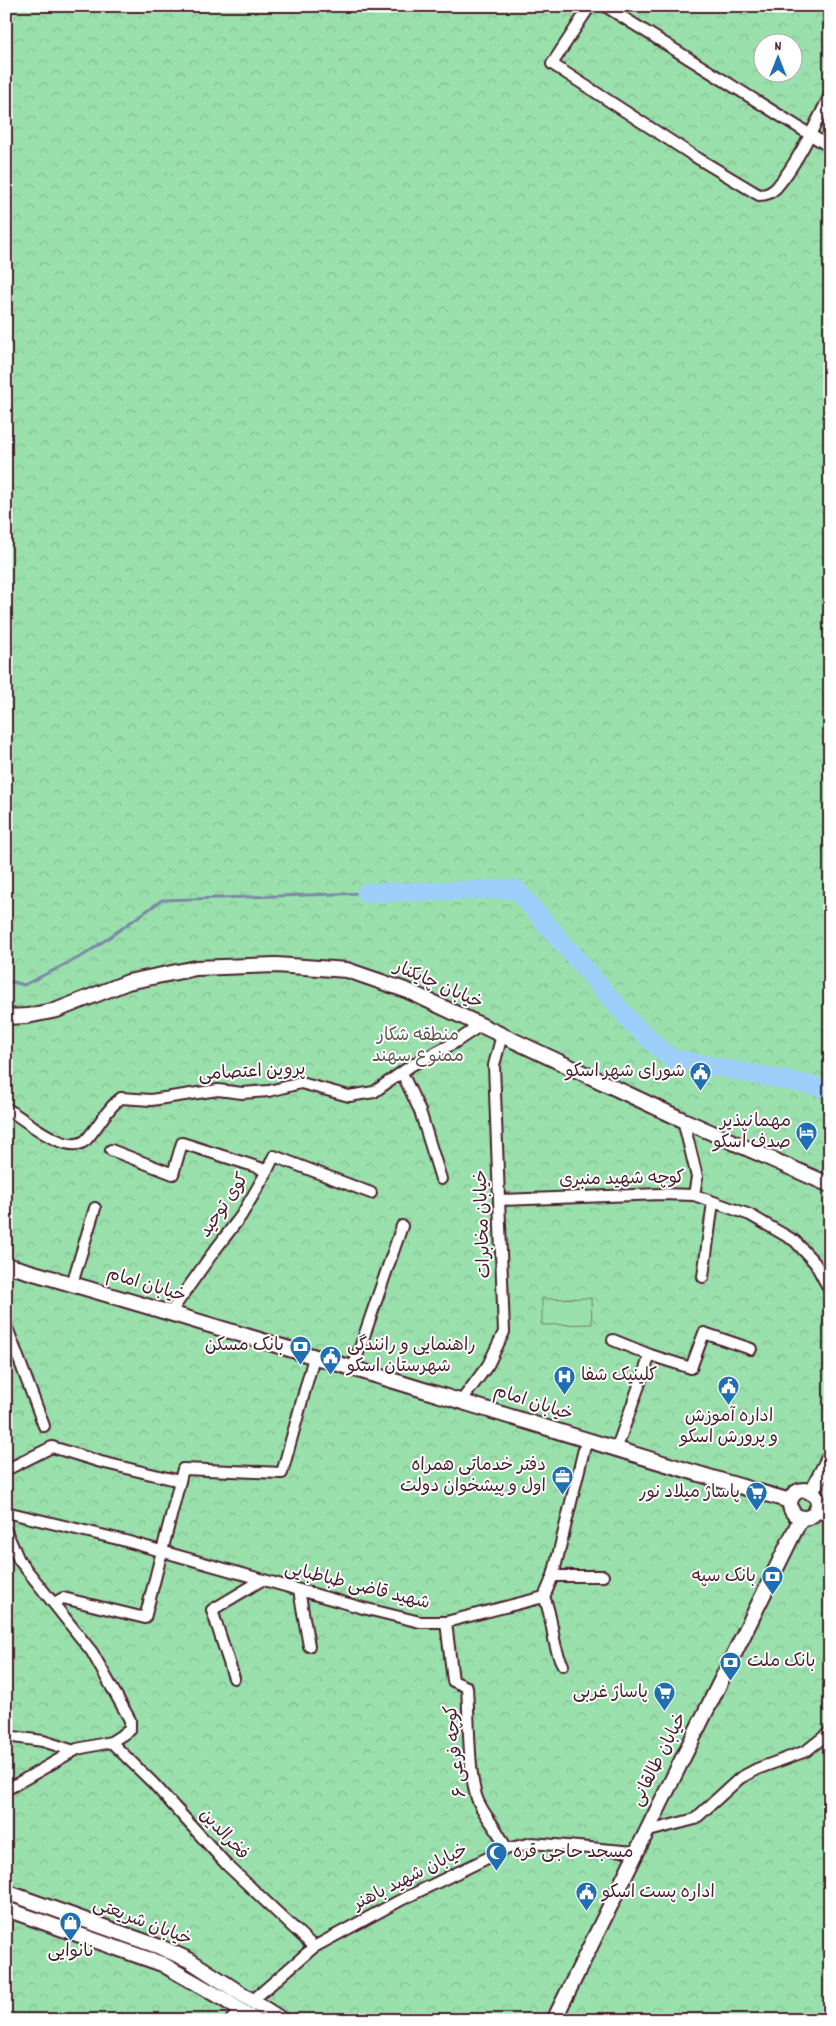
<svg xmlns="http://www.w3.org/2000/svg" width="836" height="2026" viewBox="0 0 836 2026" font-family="Dekko,'Playpen Sans Arabic',sans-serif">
  <defs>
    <pattern id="park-crowns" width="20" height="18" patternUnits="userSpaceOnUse" patternTransform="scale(1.25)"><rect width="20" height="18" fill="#9ae0ac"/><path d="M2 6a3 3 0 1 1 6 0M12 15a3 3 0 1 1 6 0" fill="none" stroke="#86c094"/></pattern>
  </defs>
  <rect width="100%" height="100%" fill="#fff"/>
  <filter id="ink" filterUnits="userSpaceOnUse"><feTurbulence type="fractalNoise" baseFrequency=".02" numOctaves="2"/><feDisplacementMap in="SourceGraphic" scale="10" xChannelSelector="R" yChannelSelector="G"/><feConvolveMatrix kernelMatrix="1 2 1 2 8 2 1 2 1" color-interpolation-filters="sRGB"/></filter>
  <g filter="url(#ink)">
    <path fill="url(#park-crowns)" stroke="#72806c" fill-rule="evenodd" d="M 6,6 L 830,6 L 830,2020 L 6,2020 ZM 764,42 L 794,42 L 794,72 L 764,72 Z"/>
    <polygon fill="#9ae0ac" stroke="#72806c" points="591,1298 592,1324 542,1325 542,1299"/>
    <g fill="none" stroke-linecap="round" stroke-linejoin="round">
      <polyline stroke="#7c89a7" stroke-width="3" points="6,980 24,985 84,955 162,900 366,893"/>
      <polyline stroke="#9dcffa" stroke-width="19" points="366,893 516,889 632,1023 670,1058 830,1089"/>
      <defs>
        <g id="street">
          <path d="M 590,6 L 552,64 L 694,156 L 759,195 C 766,195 771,193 776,188 C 797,164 816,123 830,95"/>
          <polyline points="605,6 830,147"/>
          <polyline points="402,1073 420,1111 441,1179"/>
          <path d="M 6,1108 C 23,1118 67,1157 86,1140 C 99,1126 106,1109 121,1098 L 151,1100 L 218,1090 L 242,1093 L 269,1091 L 301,1083 L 349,1096 L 374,1092 L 412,1065 L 454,1043 L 481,1025"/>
          <polyline points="683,1120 697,1177 694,1195"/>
          <polyline points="111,1150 173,1174 182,1143 260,1168 266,1173 241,1216 212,1254 170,1313"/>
          <polyline points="266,1173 274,1156 371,1193"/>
          <polyline points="499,1200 661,1194 694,1195 750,1215 795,1241 815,1263 830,1291"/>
          <polyline points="703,1277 713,1202"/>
          <polyline points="72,1284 95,1208"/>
          <polyline points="6,1325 44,1426"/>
          <polyline points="613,1340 650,1355 691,1368 704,1333 751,1349"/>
          <polyline points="353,1368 402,1226"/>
          <polyline points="462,1400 488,1365 504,1332 494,1065 502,1035"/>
          <polyline points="616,1450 650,1355"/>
          <polyline points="6,1470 52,1447 101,1462 180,1481"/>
          <polyline points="6,1512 122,1540 363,1608 420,1622 446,1622 544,1597 553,1576 586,1441"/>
          <polyline points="6,1531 19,1560 92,1652 130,1720 130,1730 111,1742 77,1749 6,1790"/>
          <polyline points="553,1576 603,1576"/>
          <polyline points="299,1590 309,1646"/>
          <path d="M 544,1597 C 554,1619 551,1645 563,1665"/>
          <polyline points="54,1603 63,1598 145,1618 183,1469 282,1473 314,1357"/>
          <path d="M 446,1622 L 453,1681 L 467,1687 C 469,1713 468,1783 479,1803 C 487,1820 500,1831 506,1849"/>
          <polyline points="234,1678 212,1610 262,1580"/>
          <polyline points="6,1736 43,1741 74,1751"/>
          <polyline points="111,1742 153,1783 227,1865 314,1947"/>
          <polyline points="645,1832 695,1819 740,1778 757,1769 806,1751 830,1732"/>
          <polyline points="253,2000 314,1947 399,1901 506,1849 532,1843 635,1852"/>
          <polyline points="231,2020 240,2010"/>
        </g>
        <g id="secondary">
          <polyline points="829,6 830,8"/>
          <polyline points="6,1017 27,1016 57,1010 128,982 196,968 276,965 347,970 408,991 683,1120 830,1185"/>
          <path d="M 6,1265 C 269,1340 528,1424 790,1501"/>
          <circle cx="804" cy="1504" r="14"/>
          <polyline points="811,1493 830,1456"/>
          <polyline points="816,1510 830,1514"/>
          <polyline points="6,1892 160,1947 189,1960 282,2020"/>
          <polyline points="6,1909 162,1964 225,2000 255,2020"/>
          <polyline points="554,2020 801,1518"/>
        </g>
      </defs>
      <use href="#street" stroke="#4a1f2b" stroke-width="14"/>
      <use href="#secondary" stroke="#4a1f2b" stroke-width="18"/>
      <use href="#street" stroke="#fff" stroke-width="10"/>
      <use href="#secondary" stroke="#fff" stroke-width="14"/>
    </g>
  </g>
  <defs>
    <symbol id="civic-pin" viewBox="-11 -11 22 30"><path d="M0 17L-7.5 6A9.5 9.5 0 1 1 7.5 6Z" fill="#1f6fb2" stroke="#fff"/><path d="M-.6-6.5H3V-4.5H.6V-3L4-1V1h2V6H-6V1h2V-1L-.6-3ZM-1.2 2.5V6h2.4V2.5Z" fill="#fff"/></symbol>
    <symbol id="hotel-pin" viewBox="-11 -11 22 30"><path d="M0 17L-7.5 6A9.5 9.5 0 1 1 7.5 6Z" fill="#1f6fb2" stroke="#fff"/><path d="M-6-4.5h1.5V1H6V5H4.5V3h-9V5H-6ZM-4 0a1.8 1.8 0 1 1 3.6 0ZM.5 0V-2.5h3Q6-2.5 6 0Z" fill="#fff"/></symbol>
    <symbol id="bank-pin" viewBox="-11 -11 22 30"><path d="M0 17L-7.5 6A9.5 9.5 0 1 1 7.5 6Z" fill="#1f6fb2" stroke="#fff"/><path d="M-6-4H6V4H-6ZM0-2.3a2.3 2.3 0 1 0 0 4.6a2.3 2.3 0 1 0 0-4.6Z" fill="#fff"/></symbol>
    <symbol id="hospital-pin" viewBox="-11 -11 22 30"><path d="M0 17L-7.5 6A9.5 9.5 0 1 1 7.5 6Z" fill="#1f6fb2" stroke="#fff"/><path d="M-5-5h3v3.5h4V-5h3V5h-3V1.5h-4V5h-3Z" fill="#fff"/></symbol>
    <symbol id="office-pin" viewBox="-11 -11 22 30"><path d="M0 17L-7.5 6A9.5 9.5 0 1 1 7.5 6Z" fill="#1f6fb2" stroke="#fff"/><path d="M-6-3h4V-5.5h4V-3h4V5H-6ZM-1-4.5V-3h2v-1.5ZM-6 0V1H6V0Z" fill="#fff"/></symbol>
    <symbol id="supermarket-pin" viewBox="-11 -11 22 30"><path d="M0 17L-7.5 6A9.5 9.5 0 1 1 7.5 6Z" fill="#1f6fb2" stroke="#fff"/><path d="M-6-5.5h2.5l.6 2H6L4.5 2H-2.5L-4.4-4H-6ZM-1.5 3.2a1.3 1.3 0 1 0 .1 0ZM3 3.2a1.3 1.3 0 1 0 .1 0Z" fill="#fff"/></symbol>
    <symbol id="mosque-pin" viewBox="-11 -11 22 30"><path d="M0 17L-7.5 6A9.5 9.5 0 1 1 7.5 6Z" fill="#1f6fb2" stroke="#fff"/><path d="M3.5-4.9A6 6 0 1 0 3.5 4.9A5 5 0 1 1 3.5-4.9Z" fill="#fff"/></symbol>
    <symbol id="shop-pin" viewBox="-11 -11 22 30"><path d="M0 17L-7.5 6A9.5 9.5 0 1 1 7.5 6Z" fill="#1f6fb2" stroke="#fff"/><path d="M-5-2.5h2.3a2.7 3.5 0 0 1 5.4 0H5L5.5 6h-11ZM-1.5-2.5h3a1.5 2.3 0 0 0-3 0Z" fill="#fff"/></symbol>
  </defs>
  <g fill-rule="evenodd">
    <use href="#civic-pin" x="688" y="1060" width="25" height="34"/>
    <use href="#hotel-pin" x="794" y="1120" width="25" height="34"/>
    <use href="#bank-pin" x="288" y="1334" width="25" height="34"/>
    <use href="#civic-pin" x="318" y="1344" width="25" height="34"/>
    <use href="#hospital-pin" x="552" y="1364" width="25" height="34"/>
    <use href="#civic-pin" x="716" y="1374" width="25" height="34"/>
    <use href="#office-pin" x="550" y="1464" width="25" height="34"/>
    <use href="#supermarket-pin" x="744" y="1480" width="25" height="34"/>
    <use href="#bank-pin" x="760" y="1564" width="25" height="34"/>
    <use href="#bank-pin" x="718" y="1650" width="25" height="34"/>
    <use href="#supermarket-pin" x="652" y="1680" width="25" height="34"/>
    <use href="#mosque-pin" x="484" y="1840" width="25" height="34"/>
    <use href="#civic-pin" x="574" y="1880" width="25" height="34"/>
    <use href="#shop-pin" x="58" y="1910" width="25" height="34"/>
  </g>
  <g text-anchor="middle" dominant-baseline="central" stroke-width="4" stroke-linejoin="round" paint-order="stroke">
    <g font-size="18" fill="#4a1f2b" stroke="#fff">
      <text transform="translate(438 986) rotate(24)">خیابان چایکنار</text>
      <text transform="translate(252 1073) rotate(-3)">پروین اعتصامی</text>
      <text transform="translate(622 1180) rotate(-1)">کوچه شهید منبری</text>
      <text transform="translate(225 1206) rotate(-56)">کوی توحید</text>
      <text transform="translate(484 1224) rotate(-92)">خیابان مخابرات</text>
      <text transform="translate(146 1286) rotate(17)">خیابان امام</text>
      <text transform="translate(533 1404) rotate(18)">خیابان امام</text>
      <text transform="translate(357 1587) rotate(14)">شهید قاضی طباطبایی</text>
      <text transform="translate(457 1751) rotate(-96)">کوچه فرعی ۶</text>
      <text transform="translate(660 1760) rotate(-63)">خیابان طالقانی</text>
      <text transform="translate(223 1835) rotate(47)">فخرالدین</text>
      <text transform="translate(411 1878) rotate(-27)">خیابان شهید باهنر</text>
      <text transform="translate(142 1923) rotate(21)">خیابان شریعتی</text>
    </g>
    <g font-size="18" fill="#625952" stroke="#fff">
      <text x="418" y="1036">منطقه شکار<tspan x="418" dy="21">ممنوع سهند</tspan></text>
    </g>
    <g font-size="18" fill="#4a1f2b" stroke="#fff" text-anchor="end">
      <text x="685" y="1072">شورای شهر اسکو</text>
      <text x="791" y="1122">مهمانپذیر<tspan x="791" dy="21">صدف اسکو</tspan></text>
      <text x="284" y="1346">بانک مسکن</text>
      <text x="347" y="1346" text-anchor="start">راهنمایی و رانندگی<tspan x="347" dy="21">شهرستان اسکو</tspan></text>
      <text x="581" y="1376" text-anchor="start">کلینیک شفا</text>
      <text x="729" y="1417" text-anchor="middle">اداره آموزش<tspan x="729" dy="21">و پرورش اسکو</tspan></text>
      <text x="546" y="1466">دفتر خدماتی همراه<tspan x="546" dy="21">اول و پیشخوان دولت</tspan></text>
      <text x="740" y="1493">پاساژ میلاد نور</text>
      <text x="756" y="1577">بانک سپه</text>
      <text x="747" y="1662" text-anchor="start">بانک ملت</text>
      <text x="648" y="1693">پاساژ غربی</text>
      <text x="513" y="1853" text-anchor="start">مسجد حاجی قره</text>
      <text x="602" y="1893" text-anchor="start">اداره پست اسکو</text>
      <text x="71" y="1952" text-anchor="middle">نانوایی</text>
    </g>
  </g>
  <rect width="836" height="2026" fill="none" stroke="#fff" stroke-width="25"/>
  <rect x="12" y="12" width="811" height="2001" fill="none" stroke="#4a1f2b" stroke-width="2" filter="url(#ink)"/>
  <g transform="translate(778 58)"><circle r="24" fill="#ffffff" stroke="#b7a5aa"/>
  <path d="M0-4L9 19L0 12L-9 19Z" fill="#1f6fb2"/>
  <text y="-8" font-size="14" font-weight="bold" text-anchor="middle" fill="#4a1f2b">N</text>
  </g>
</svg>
